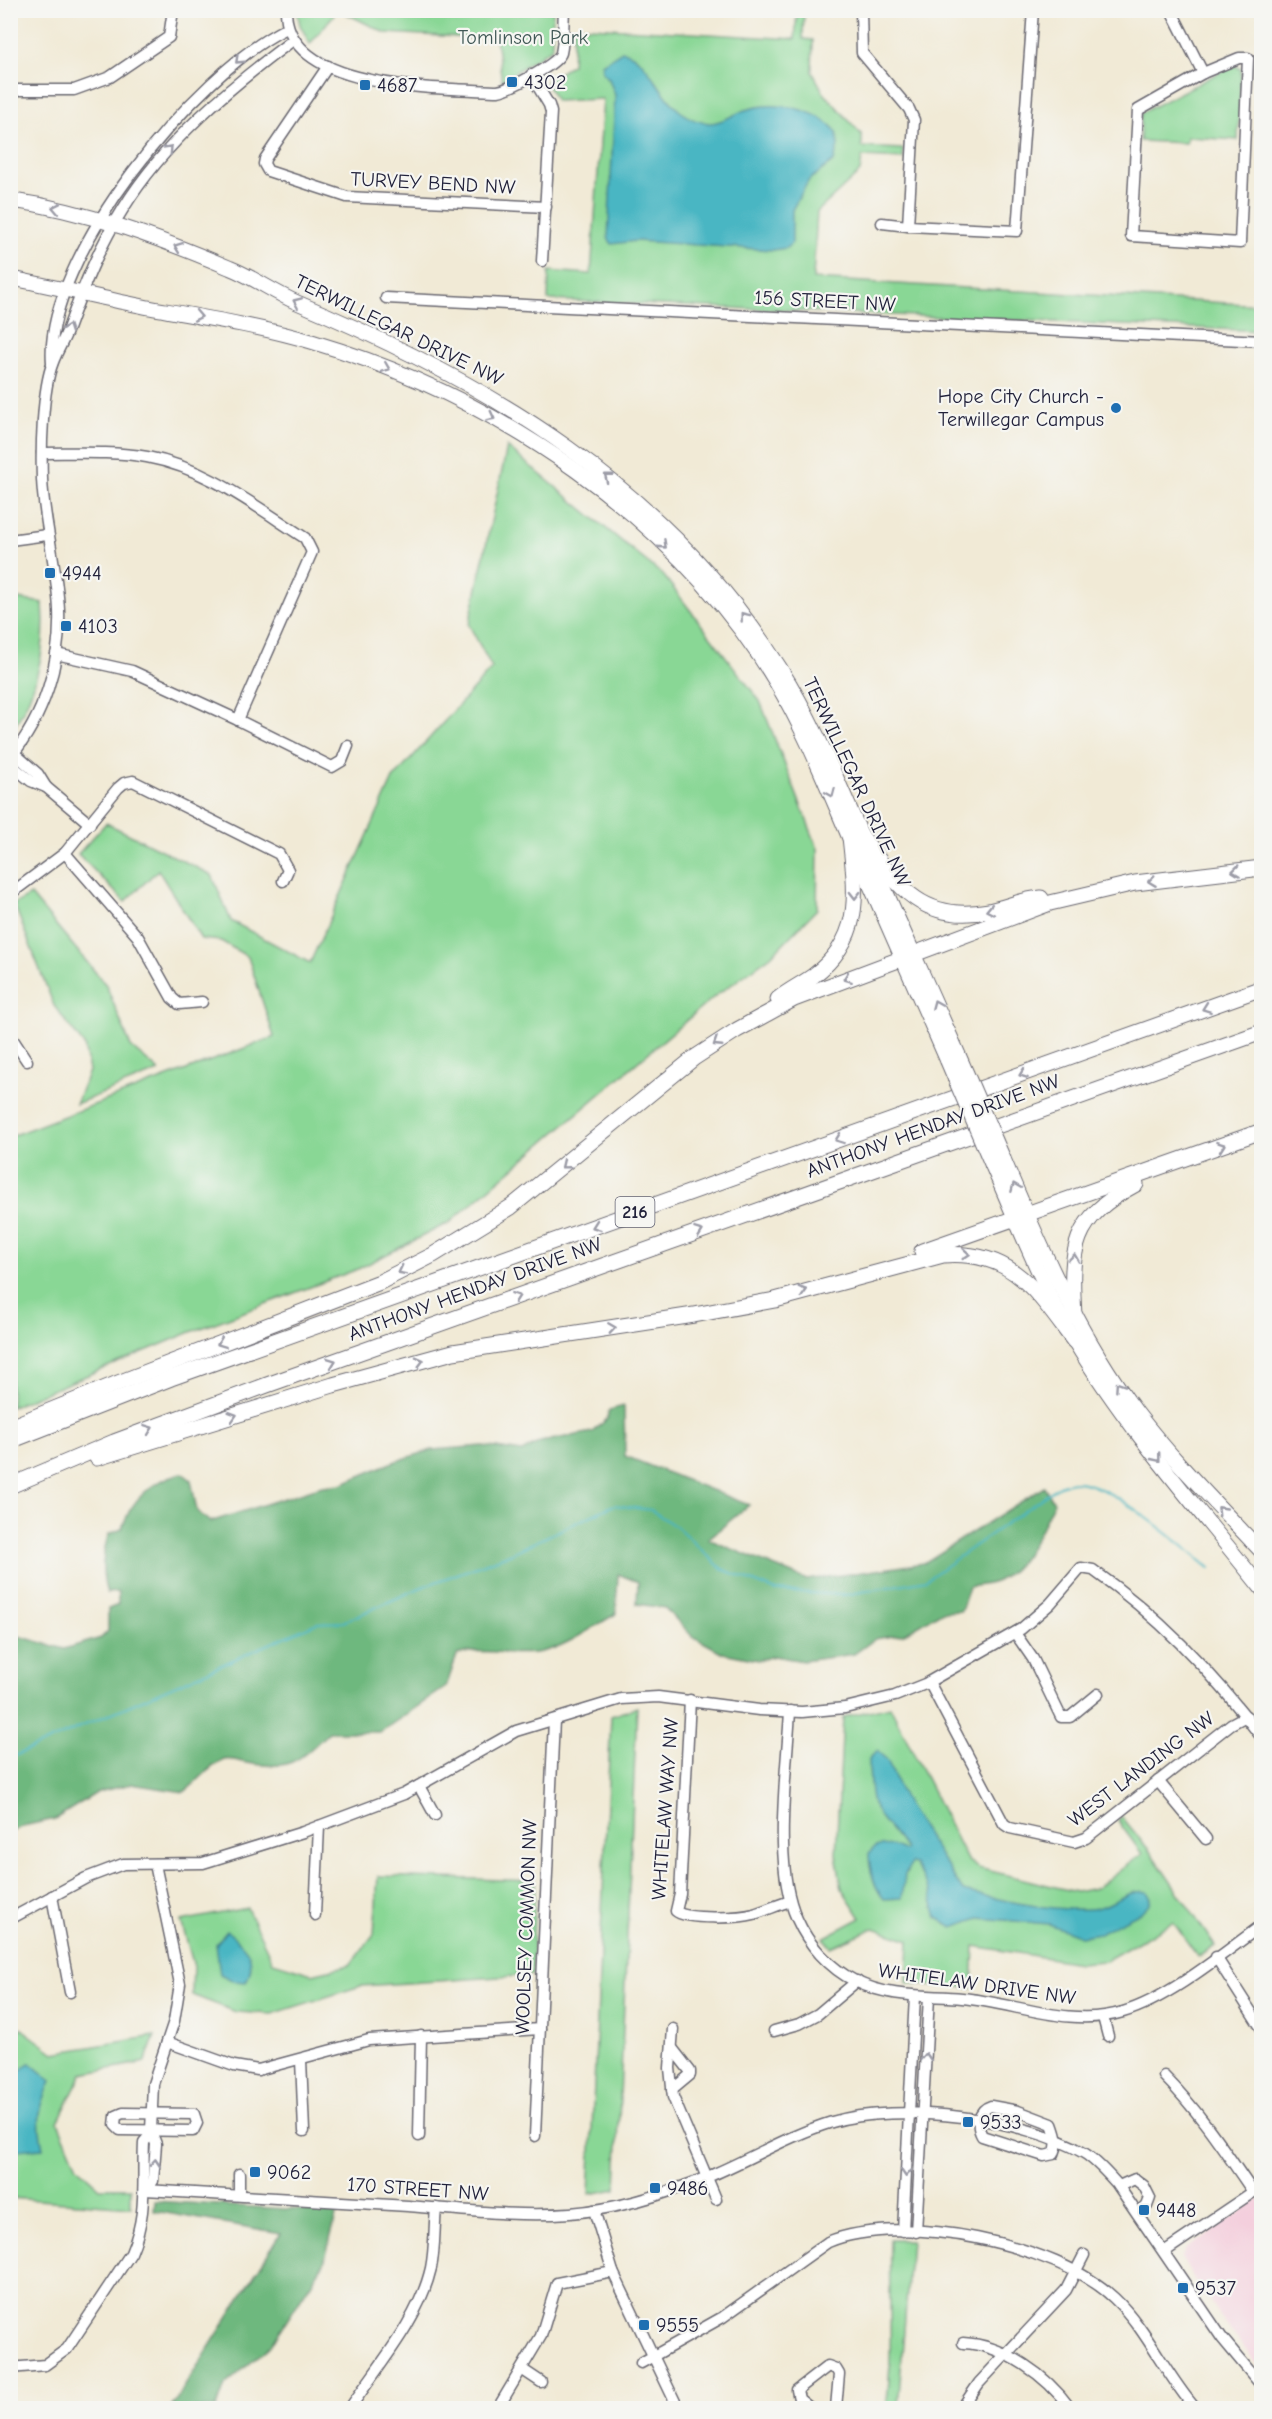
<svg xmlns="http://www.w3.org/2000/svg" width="1272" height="2419" viewBox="0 0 1272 2419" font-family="'Comic Neue',sans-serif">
  <rect width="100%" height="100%" fill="#f6f6f2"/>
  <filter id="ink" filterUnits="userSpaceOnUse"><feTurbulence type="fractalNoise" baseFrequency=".0167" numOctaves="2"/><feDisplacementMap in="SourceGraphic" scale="12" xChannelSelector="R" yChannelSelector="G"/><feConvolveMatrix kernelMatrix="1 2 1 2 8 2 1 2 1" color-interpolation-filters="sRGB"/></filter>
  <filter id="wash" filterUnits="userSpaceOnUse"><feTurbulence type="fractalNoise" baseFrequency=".008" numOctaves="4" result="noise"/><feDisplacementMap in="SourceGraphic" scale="24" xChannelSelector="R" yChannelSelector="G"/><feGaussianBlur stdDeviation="1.35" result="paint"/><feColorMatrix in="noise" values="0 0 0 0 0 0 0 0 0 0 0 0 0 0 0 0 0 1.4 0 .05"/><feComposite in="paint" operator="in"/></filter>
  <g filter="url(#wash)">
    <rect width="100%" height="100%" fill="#f1ead6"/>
    <polygon fill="#f4cfdd" points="1261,2198 1261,2369 1226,2325 1181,2258 1186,2249"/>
    <g fill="#89d795" stroke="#567c68" stroke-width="1.5">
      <polygon points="297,11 297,10 337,11 310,44 300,25"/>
      <polygon points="341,11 553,11 552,48 502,81 496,39 385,33"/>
      <polygon points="797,11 804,11 803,39 813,40 812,71 824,93 862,135 862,147 903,149 903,159 862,157 860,172 817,212 813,279 1261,305 1261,331 548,300 549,271 591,274 603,99 556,101 546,82 572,64 574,26 795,39"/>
      <polygon points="1234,65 1241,69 1238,140 1187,137 1186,143 1140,141 1141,113"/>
      <polygon points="507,447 664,576 760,701 818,849 817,909 771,956 714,997 450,1222 358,1269 191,1332 11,1407 11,1136 274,1037 248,957 221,941 201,939 158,870 125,902 78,854 106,823 212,875 231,921 310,963 393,779 492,668 469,625"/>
      <path d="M 11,598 L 43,603 C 47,647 37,694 11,731 Z"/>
      <polygon points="31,895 106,985 131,1047 159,1071 76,1104 89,1071 84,1045 54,1006 14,904"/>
      <polygon points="890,1706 967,1860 978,1868 1076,1892 1096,1888 1142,1854 1118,1821 1122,1817 1149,1850 1215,1946 1198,1957 1173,1922 1105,1961 1079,1963 974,1946 972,1988 907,1983 909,1940 874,1928 831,1947 823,1938 861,1918 842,1889 836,1854 843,1717"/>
      <polygon points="637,1707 616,2189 589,2194 611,1716"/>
      <polygon points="378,1876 535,1881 532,1975 361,1986 272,2014 236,2012 192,1995 193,1963 181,1921 247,1908 273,1962 312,1974 350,1965 374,1934"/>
      <polygon points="10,2020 54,2053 155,2036 145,2062 82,2074 58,2122 77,2167 100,2188 131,2188 131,2207 11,2198"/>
      <path d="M 890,2240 L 911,2240 L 898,2408 L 886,2408 C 894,2352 888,2296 890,2240 Z"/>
    </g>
    <g fill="#6eb87e" stroke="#486d5c" stroke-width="1.5">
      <path d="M 624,1406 L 625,1456 L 749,1505 L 708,1539 L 807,1580 L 924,1563 L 1044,1487 L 1054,1502 C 1040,1529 1026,1567 997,1581 C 989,1585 978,1585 969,1587 L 961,1611 L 941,1612 L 904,1634 L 875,1639 L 854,1654 L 803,1661 L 774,1656 L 758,1660 L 723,1653 L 692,1636 L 665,1608 L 637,1604 L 638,1582 L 618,1574 L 616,1614 C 592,1627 568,1646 541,1652 C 513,1658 484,1646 457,1655 L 446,1687 L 380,1732 L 329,1732 C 298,1761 292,1771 247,1763 C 240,1762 231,1758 224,1760 C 208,1766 198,1783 184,1792 L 131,1784 L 98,1792 L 55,1819 L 23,1826 L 11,1832 L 11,1634 L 64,1649 L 101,1638 L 108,1631 L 108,1609 L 118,1605 L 118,1592 L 107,1593 C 101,1576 102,1551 109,1534 L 122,1529 C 130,1500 153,1480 182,1473 L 191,1480 L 197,1511 L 210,1522 L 322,1486 L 341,1484 L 393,1462 L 432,1450 L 483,1446 L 522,1452 L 540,1442 L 592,1432 L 607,1419 L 609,1410 Z"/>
      <polygon points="155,2201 337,2212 324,2263 271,2345 225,2385 217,2408 171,2408 281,2233 154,2211"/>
    </g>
    <g fill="#48b6c3" stroke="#356c7f" stroke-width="1.5">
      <path d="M 622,51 C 655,56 663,122 710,123 C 722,123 734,114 745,110 C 776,100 816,108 837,132 L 838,145 L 834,161 L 809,180 L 792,210 L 792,243 L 786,248 L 773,250 L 636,241 L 612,244 L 608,238 L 615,95 L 609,79 L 602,72 L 602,64 Z"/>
      <path d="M 877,1751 L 887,1760 L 906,1803 L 963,1891 C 1005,1901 1048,1911 1091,1909 C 1112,1908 1126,1888 1147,1892 L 1151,1898 L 1150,1903 L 1141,1912 L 1099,1933 L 1081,1936 L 1049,1924 L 979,1918 L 953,1927 L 937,1918 L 930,1891 L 915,1864 L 911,1863 L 905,1875 L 902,1898 L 884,1899 C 874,1888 869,1868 869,1853 L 875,1847 C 886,1845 894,1844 904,1851 L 906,1849 C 873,1807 870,1815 869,1759 Z"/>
      <path d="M 227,1931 C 244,1946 259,1956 246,1982 L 234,1981 L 220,1974 L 216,1944 Z"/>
      <path d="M 30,2063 L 51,2081 C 39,2109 36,2118 43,2148 L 15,2150 L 17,2073 Z"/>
    </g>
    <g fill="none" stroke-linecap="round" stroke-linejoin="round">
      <path stroke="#48b6c3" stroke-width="2" d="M 10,1758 L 317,1623 L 343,1622 L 422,1587 L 503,1557 L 614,1505 L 651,1510 L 678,1528 L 722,1569 L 776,1591 L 845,1595 L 926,1580 L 1059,1486 C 1064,1485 1072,1481 1077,1482 C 1113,1484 1182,1546 1211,1569"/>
    </g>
  </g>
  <g filter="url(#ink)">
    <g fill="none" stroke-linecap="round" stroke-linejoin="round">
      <defs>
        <g id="minor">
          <path d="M 286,10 C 286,92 442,88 498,91 C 510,89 558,64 561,53 C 564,40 563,24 564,10"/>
          <polyline points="861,10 862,53 909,109 914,120 908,226 1017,231 1033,10"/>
          <polyline points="1171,10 1203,73"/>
          <polygon points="1239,58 1248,58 1240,243 1131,236 1138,110 1203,73"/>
          <polyline points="328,66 265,159 264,164 268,171 347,197 546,207"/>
          <polyline points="531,75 549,105 551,112 542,261"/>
          <polyline points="10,90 74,90 110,77 169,37 173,10"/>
          <polyline points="882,223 908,226"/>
          <polyline points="386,298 1262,341"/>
          <path d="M 52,363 C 43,258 196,72 287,28"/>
          <path d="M 42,453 C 77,453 113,451 147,457 C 207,468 255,506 305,538 L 312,552 L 238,720 L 132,671 L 56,654"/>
          <polyline points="10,540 47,535"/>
          <polyline points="238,720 332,767 342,761 348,746"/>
          <polyline points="14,753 38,774 46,787"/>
          <path d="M 10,758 C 44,717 61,663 59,610 C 57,566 44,524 42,479 C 41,449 42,390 53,362 C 57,351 64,340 68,329 C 83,287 99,247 123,209 C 164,142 230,87 293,40"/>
          <polyline points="10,764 31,781 46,787 90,824"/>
          <polyline points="65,853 138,937 172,998 179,1004 202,1002"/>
          <polyline points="10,894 65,853 118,788 124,783 133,781 279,854 288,870 283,881"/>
          <polyline points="10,1035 27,1061"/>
          <polyline points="1015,1633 1033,1659 1061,1717 1070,1717 1098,1694"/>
          <polyline points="929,1682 1004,1824 1010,1828 1074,1842 1086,1838 1231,1724 1246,1716"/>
          <path d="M 690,1700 L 680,1894 L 676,1911 C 686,1920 740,1918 754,1914 C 766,1910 778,1905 790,1901"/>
          <path d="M 790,1711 C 787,1771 772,1865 797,1919 C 808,1944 829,1968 855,1981 C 889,1998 925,1995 962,1998 C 1016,2003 1070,2028 1123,2012 C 1168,1999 1224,1953 1262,1925"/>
          <polyline points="1158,1781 1206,1839"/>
          <polyline points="419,1786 435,1815"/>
          <polyline points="52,1896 70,1992"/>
          <polyline points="315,1915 319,1826"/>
          <path d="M 10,1919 L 86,1878 L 123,1864 L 203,1863 L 303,1832 L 404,1794 L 516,1731 L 621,1699 L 658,1697 L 759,1710 L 802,1712 L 845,1708 L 895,1696 L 925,1684 L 1021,1629 L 1050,1604 L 1081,1568 L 1093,1570 C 1160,1617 1213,1672 1262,1738"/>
          <polyline points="1216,1957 1262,2029"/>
          <polyline points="1103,2017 1108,2036"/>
          <polyline points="673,2029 670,2068 673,2097 716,2199"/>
          <polyline points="774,2031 799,2024 818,2014 857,1981"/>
          <polyline points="167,2042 234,2066 258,2070 369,2040 540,2029"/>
          <polyline points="672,2048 690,2071 690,2075 672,2090"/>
          <polyline points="301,2060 304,2131"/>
          <path d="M 1164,2076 C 1199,2111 1225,2151 1253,2192"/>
          <path d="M 991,2106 L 1018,2111 L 1052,2124 C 1056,2135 1059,2143 1054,2154 L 1044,2156 L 982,2136 C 976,2125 978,2110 991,2106 Z"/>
          <polygon points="123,2113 194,2114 197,2123 193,2131 120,2130 115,2125 116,2116"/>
          <polyline points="419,2136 421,2036"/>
          <polyline points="535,2136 554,1720"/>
          <polyline points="1119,2186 1135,2179 1144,2186 1150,2198 1147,2206 1138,2214"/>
          <path d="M 145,2190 C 233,2195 321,2201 408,2206 C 462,2210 516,2217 570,2213 C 619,2209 667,2194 712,2175 C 752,2158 790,2135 832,2122 C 897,2102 1025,2118 1084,2153 C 1097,2161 1107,2173 1117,2184 L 1222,2338 L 1262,2386"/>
          <polyline points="145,2190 153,2181 156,2144 151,2131 153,2084 174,2021 180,1984 155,1864"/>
          <polyline points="239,2195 239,2174"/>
          <polyline points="594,2210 613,2272 678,2408"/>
          <polyline points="903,2231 915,1996"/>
          <polyline points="916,2232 929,1997"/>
          <polyline points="1164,2252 1262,2186"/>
          <path d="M 963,2343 C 1005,2345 1047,2376 1070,2408"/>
          <path d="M 641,2363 L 723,2317 L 828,2242 C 902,2212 1056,2243 1114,2298 C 1147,2329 1165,2374 1195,2408"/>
          <path d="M 10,2368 L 45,2365 L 67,2349 L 131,2253 C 148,2213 142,2184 144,2142 L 151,2134"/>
          <polyline points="523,2370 541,2382"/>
          <path d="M 350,2408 C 378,2366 419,2320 431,2268 C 435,2249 434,2228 436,2208"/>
          <polyline points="498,2408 541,2336 557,2283 613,2272"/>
          <polyline points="810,2408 799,2399 797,2390 828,2366 836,2369 839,2374 836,2408"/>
          <polyline points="962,2408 979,2383 1066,2290 1084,2255"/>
        </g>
        <g id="major">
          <path d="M 10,200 C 87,211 159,238 230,268 C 253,277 273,292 296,302 C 490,383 665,487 780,668 C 813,720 836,777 860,832 C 892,907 926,981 959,1056"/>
          <path d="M 10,278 C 56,287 101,298 146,307 C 202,317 259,326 313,342 C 498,397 675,516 776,682 C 805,731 826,784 849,837 C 881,911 914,985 947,1060"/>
          <path d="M 1004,1160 C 1041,1248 1079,1336 1137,1413 C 1175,1463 1219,1506 1262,1552"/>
          <path d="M 992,1165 C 1018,1224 1042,1286 1075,1342 C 1128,1430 1198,1508 1262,1589"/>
        </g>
        <g id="highway">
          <path d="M 860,834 C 895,882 919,924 988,911 C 1006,908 1023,899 1041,898"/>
          <path d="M 778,999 C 789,990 802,984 813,976 C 864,938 856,893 850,837"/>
          <polyline points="922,1251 1262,1131"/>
          <path d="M 1074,1316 C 1070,1248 1071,1219 1136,1184"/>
          <polyline points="10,1427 118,1383 380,1282 433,1255 511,1207 694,1058 737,1030 794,999 1050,903 1135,883 1262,868"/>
          <polyline points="10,1441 171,1378 1262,988"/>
          <path d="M 97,1458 L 333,1385 L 453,1352 L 694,1315 L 775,1300 L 943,1255 C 1013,1250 1036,1291 1074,1341"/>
          <polyline points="10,1486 114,1442 267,1385 1262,1032"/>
        </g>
      </defs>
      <use href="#minor" stroke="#6a6871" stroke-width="13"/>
      <use href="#major" stroke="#6a6871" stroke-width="16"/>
      <use href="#highway" stroke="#6a6871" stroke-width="17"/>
      <use href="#minor" stroke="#fff" stroke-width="10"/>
      <use href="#major" stroke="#fff" stroke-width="14"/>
      <use href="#highway" stroke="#fff" stroke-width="15"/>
      <defs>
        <g id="major-bridge">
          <polyline points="959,1056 1004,1160"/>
          <polyline points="947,1060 992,1165"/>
        </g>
      </defs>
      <use href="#major-bridge" stroke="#6a6871" stroke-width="16" stroke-linecap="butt"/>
      <use href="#major-bridge" stroke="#fff" stroke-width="14"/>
    </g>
    <defs><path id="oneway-chevron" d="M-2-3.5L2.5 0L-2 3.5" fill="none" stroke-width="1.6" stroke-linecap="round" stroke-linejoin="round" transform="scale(1.5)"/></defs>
    <g stroke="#9c9ca7">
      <use href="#oneway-chevron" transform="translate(239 60) rotate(137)"/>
      <use href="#oneway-chevron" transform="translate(169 149) rotate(-47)"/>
      <use href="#oneway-chevron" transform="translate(56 208) rotate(-169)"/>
      <use href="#oneway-chevron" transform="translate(178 247) rotate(-159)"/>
      <use href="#oneway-chevron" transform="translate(297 302) rotate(-157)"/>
      <use href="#oneway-chevron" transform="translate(198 316) rotate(11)"/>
      <use href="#oneway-chevron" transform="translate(68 328) rotate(-70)"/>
      <use href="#oneway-chevron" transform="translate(386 368) rotate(22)"/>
      <use href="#oneway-chevron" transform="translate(491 417) rotate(27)"/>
      <use href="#oneway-chevron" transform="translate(608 477) rotate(-142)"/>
      <use href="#oneway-chevron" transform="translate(663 545) rotate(43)"/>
      <use href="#oneway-chevron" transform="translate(744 616) rotate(-128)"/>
      <use href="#oneway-chevron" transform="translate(831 793) rotate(67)"/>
      <use href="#oneway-chevron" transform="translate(1236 871) rotate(173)"/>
      <use href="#oneway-chevron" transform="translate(1152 881) rotate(173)"/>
      <use href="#oneway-chevron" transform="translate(855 895) rotate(90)"/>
      <use href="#oneway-chevron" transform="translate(990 910) rotate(168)"/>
      <use href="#oneway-chevron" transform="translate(847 978) rotate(159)"/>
      <use href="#oneway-chevron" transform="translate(936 1004) rotate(-113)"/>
      <use href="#oneway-chevron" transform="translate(1206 1008) rotate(160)"/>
      <use href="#oneway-chevron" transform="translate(717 1043) rotate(147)"/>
      <use href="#oneway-chevron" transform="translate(1023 1074) rotate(160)"/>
      <use href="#oneway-chevron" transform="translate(839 1139) rotate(160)"/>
      <use href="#oneway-chevron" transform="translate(1221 1146) rotate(-20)"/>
      <use href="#oneway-chevron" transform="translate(565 1165) rotate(141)"/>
      <use href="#oneway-chevron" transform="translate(1015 1187) rotate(-113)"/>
      <use href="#oneway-chevron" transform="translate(596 1226) rotate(160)"/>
      <use href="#oneway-chevron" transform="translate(699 1232) rotate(-20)"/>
      <use href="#oneway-chevron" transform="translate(966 1254) rotate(4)"/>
      <use href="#oneway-chevron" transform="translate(1074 1258) rotate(-82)"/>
      <use href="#oneway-chevron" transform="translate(402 1271) rotate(153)"/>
      <use href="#oneway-chevron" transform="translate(803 1291) rotate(-16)"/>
      <use href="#oneway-chevron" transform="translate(516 1297) rotate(-20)"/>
      <use href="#oneway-chevron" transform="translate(612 1328) rotate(-8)"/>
      <use href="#oneway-chevron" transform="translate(221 1343) rotate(159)"/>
      <use href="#oneway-chevron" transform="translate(420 1361) rotate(-14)"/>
      <use href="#oneway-chevron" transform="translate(332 1362) rotate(-20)"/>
      <use href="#oneway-chevron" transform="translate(1119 1386) rotate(-124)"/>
      <use href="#oneway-chevron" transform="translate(233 1416) rotate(-17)"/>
      <use href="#oneway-chevron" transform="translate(149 1429) rotate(-20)"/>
      <use href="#oneway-chevron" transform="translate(1157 1458) rotate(51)"/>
      <use href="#oneway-chevron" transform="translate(1221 1510) rotate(-134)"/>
      <use href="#oneway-chevron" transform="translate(926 2057) rotate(-87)"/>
      <use href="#oneway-chevron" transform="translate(155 2163) rotate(-85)"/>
      <use href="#oneway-chevron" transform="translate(906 2173) rotate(93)"/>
    </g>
  </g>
  <g fill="#1f6fb2" stroke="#f6f6f2" stroke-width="2">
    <rect x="506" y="76" width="12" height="12" rx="3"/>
    <rect x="359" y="79" width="12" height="12" rx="3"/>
    <circle cx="1116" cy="408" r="6"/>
    <rect x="44" y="567" width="12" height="12" rx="3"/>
    <rect x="60" y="620" width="12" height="12" rx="3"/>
    <rect x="962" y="2116" width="12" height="12" rx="3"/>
    <rect x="249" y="2166" width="12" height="12" rx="3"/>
    <rect x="649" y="2182" width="12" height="12" rx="3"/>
    <rect x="1138" y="2204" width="12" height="12" rx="3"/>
    <rect x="1177" y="2282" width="12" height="12" rx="3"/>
    <rect x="638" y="2319" width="12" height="12" rx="3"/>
  </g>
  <g text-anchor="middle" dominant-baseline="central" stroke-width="4.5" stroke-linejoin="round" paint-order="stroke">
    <rect fill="#f6f6f2" stroke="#626272" stroke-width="1.5" x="615.5" y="1197" width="39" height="30" rx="4.5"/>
    <g font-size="18" font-weight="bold" fill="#22223b">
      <text x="635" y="1212">216</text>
    </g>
    <g font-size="20" fill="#415856" stroke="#f6f6f2">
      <text x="523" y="37">Tomlinson Park</text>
    </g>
    <g font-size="20" fill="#22223b" stroke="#f6f6f2" text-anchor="start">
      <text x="524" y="82">4302</text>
      <text x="377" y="85">4687</text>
      <text x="1104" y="396" text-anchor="end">Hope City Church -<tspan x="1104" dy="23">Terwillegar Campus</tspan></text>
      <text x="62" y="573">4944</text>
      <text x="78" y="626">4103</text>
      <text x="980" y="2122">9533</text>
      <text x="267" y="2172">9062</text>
      <text x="667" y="2188">9486</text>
      <text x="1156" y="2210">9448</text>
      <text x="1195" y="2288">9537</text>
      <text x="656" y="2325">9555</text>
    </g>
    <g font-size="20" fill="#22223b" stroke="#f6f6f2">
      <text transform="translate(433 183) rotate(3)">TURVEY BEND NW</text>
      <text transform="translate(825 301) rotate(3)">156 STREET NW</text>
      <text transform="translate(399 330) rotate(26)">TERWILLEGAR DRIVE NW</text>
      <text transform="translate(857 782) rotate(65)">TERWILLEGAR DRIVE NW</text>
      <text transform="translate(933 1126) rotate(-20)">ANTHONY HENDAY DRIVE NW</text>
      <text transform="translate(475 1289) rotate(-20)">ANTHONY HENDAY DRIVE NW</text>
      <text transform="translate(1141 1769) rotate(-37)">WEST LANDING NW</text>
      <text transform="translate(665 1809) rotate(-86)">WHITELAW WAY NW</text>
      <text transform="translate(526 1927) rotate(-88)">WOOLSEY COMMON NW</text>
      <text transform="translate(977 1984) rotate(8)">WHITELAW DRIVE NW</text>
      <text transform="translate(418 2189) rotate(4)">170 STREET NW</text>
    </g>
  </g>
  <rect width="1272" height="2419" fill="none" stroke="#f6f6f2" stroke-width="36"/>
</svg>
